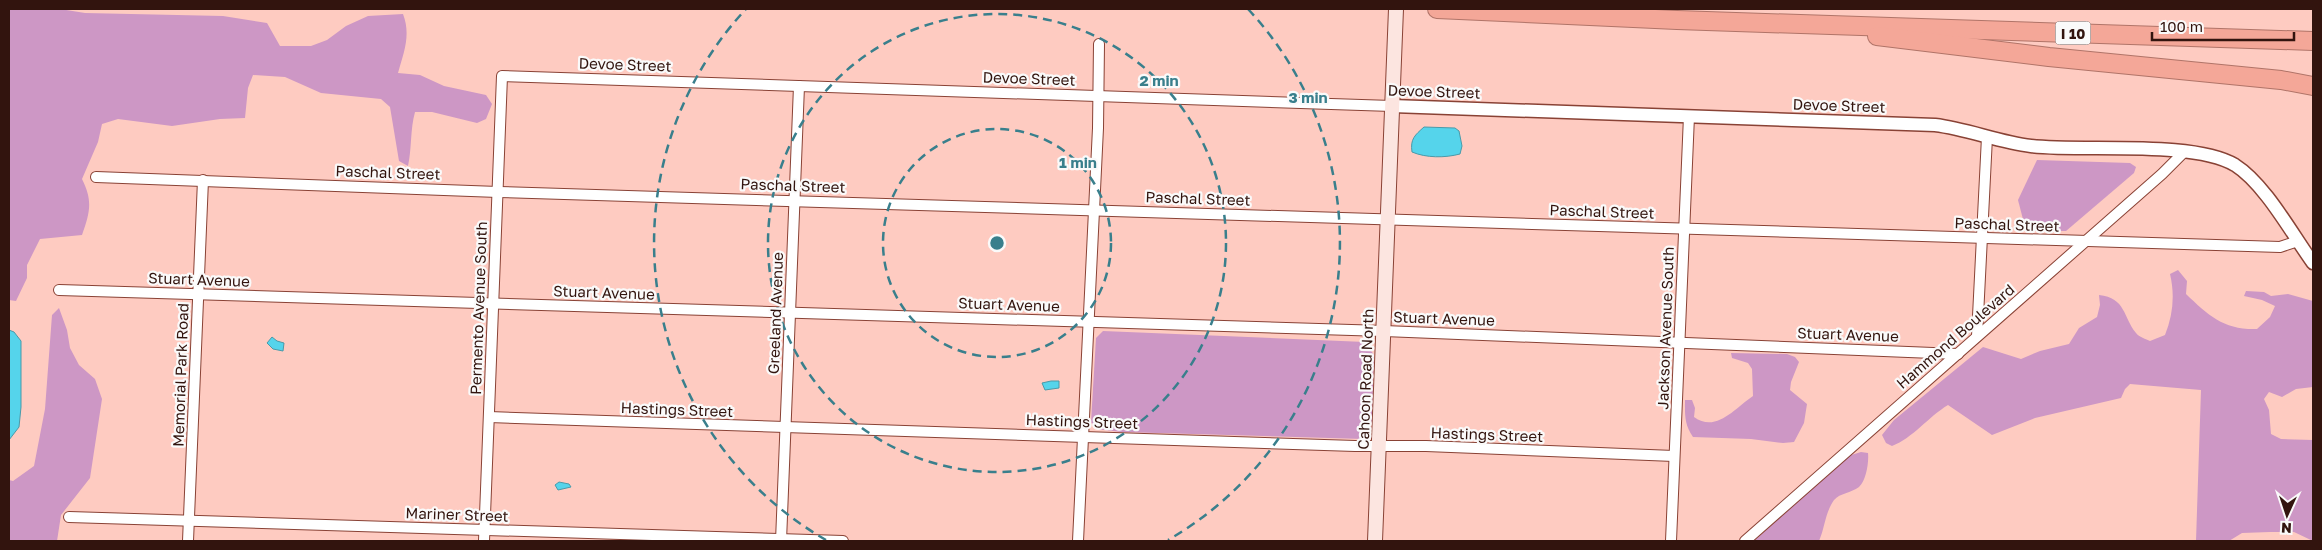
<svg xmlns="http://www.w3.org/2000/svg" width="2322" height="550" viewBox="0 0 2322 550" font-family="'Golos Text',sans-serif">
  <rect width="100%" height="100%" fill="#fecbc1"/>
  <g fill="#cd97c5">
    <path d="M 9,9 L 60,9 L 85,13 L 223,16 L 267,23 L 280,46 L 311,46 L 327,40 L 346,26 L 368,16 L 403,14 C 411,35 404,52 398,73 L 420,75 L 444,86 L 486,95 L 492,104 L 486,119 L 477,123 L 432,112 L 415,112 C 410,130 412,148 408,166 L 399,161 L 390,107 L 381,99 L 321,93 L 285,77 L 253,75 L 248,88 L 245,118 L 220,119 L 172,126 L 118,119 L 102,124 L 98,142 L 82,179 C 93,201 90,212 82,235 L 40,239 L 27,265 L 27,278 L 16,301 L 9,300 Z"/>
    <polygon points="2037,160 2130,163 2136,167 2134,173 2066,231 2034,231 2025,227 2018,200"/>
    <path d="M 2178,270 L 2187,281 L 2186,294 C 2209,316 2224,330 2257,329 L 2270,317 L 2275,306 L 2262,300 L 2244,296 L 2246,291 L 2264,292 L 2271,296 L 2288,294 L 2313,301 L 2313,387 L 2296,389 L 2282,397 L 2269,392 L 2264,399 L 2269,410 L 2271,434 L 2281,439 L 2313,440 L 2313,541 L 2294,532 L 2270,532 L 2242,533 L 2229,541 L 2196,541 L 2201,390 L 2130,384 L 2125,389 L 2121,398 L 2035,418 L 1992,435 L 1948,405 C 1928,417 1913,438 1892,446 L 1886,443 L 1882,435 L 1894,420 L 1983,347 L 2021,359 L 2040,351 L 2069,344 L 2079,328 L 2097,317 L 2100,305 L 2099,295 C 2126,298 2123,317 2136,333 C 2139,337 2146,339 2150,341 L 2165,335 C 2173,315 2175,295 2170,274 Z"/>
    <polygon points="59,308 67,330 70,348 79,365 95,379 102,399 90,478 61,515 57,541 9,541 9,480 13,481 34,466 45,409 52,315"/>
    <polygon points="1103,331 1365,342 1374,355 1372,420 1369,434 1363,439 1121,432 1096,429 1091,422 1096,338"/>
    <path d="M 1731,353 L 1787,354 L 1795,357 L 1799,362 L 1791,382 L 1790,390 L 1807,404 L 1804,423 L 1794,442 L 1783,443 L 1751,439 L 1693,437 C 1684,424 1685,414 1685,400 L 1692,400 L 1695,408 L 1694,417 C 1716,433 1734,409 1753,396 L 1752,369 L 1748,363 L 1732,358 Z"/>
    <path d="M 1861,452 L 1868,453 C 1869,463 1866,481 1859,487 C 1851,493 1840,493 1834,500 C 1825,513 1825,527 1819,541 L 1754,541 L 1848,456 Z"/>
  </g>
  <g fill="#55d4eb" stroke="#4a9aa9">
    <path d="M 1424,127 L 1455,128 L 1459,131 L 1462,146 L 1460,154 C 1445,158 1426,158 1412,152 C 1410,139 1415,135 1424,127 Z"/>
    <polygon points="9,330 14,332 21,341 21,407 19,427 9,440"/>
    <polygon points="272,337 277,341 284,343 283,351 273,349 267,343"/>
    <polygon points="1051,381 1059,381 1059,388 1045,390 1042,383"/>
    <polygon points="559,482 569,484 571,487 558,490 555,485"/>
  </g>
  <g fill="none" stroke-linecap="round" stroke-linejoin="round">
    <defs>
      <g id="minor">
        <polyline points="96,177 498,192 2280,247 2298,241"/>
        <polyline points="59,290 1384,331 1958,354"/>
        <polyline points="1977,336 1987,137"/>
        <polyline points="489,417 1355,446 1426,446 1674,456"/>
        <polyline points="69,517 843,541"/>
        <polyline points="188,541 203,180"/>
        <polyline points="484,541 502,76 1392,106"/>
        <polyline points="781,541 799,86"/>
        <polyline points="1078,541 1098,128 1099,44"/>
        <polyline points="1671,541 1689,116"/>
        <polyline points="1745,541 2162,174 2184,152"/>
      </g>
      <path id="tertiary" d="M 1392,106 L 1935,125 C 1968,129 1998,142 2031,146 C 2084,152 2193,140 2235,165 C 2265,184 2292,234 2313,263"/>
      <polyline id="secondary" points="1375,541 1396,9"/>
      <g id="motorway">
        <polyline points="1437,9 1677,20 2313,41"/>
        <polyline points="1877,36 2049,57 2281,80 2313,86"/>
      </g>
    </defs>
    <use href="#minor" stroke="#894235" stroke-width="12"/>
    <use href="#tertiary" stroke="#894235" stroke-width="15"/>
    <use href="#secondary" stroke="#894235" stroke-width="16"/>
    <use href="#motorway" stroke="#b07468" stroke-width="20"/>
    <use href="#minor" stroke="#fff" stroke-width="10"/>
    <use href="#tertiary" stroke="#fff" stroke-width="12"/>
    <use href="#secondary" stroke="#fce5e0" stroke-width="14"/>
    <use href="#motorway" stroke="#f4a798" stroke-width="18"/>
  </g>
  <g fill="none" stroke="#397f8c" stroke-width="2.5" stroke-dasharray="9 6">
    <circle cx="997" cy="243" r="114"/>
    <circle cx="997" cy="243" r="229"/>
    <path d="M826 540A343 343 0 0 1 746 9M1248 9A343 343 0 0 1 1168 540"/>
  </g>
  <g text-anchor="middle" dominant-baseline="central" stroke-width="4.5" stroke-linejoin="round" paint-order="stroke">
    <rect fill="#fafafa" stroke="#6e5955" stroke-width="1" x="2055.5" y="21.5" width="35" height="23" rx="4"/>
    <g font-size="14" font-weight="bold" fill="#32140e">
      <text x="2073" y="33">I 10</text>
    </g>
    <g font-size="15" fill="#32140e" stroke="#fafafa">
      <text transform="translate(625 64) rotate(2)">Devoe Street</text>
      <text transform="translate(1029 78) rotate(2)">Devoe Street</text>
      <text transform="translate(1434 91) rotate(2)">Devoe Street</text>
      <text transform="translate(1839 105) rotate(2)">Devoe Street</text>
      <text transform="translate(388 172) rotate(2)">Paschal Street</text>
      <text transform="translate(793 185) rotate(2)">Paschal Street</text>
      <text transform="translate(1198 198) rotate(2)">Paschal Street</text>
      <text transform="translate(1602 211) rotate(2)">Paschal Street</text>
      <text transform="translate(2007 224) rotate(2)">Paschal Street</text>
      <text transform="translate(199 279) rotate(2)">Stuart Avenue</text>
      <text transform="translate(604 292) rotate(2)">Stuart Avenue</text>
      <text transform="translate(1009 304) rotate(2)">Stuart Avenue</text>
      <text transform="translate(478 308) rotate(-88)">Permento Avenue South</text>
      <text transform="translate(775 313) rotate(-88)">Greeland Avenue</text>
      <text transform="translate(1444 318) rotate(2)">Stuart Avenue</text>
      <text transform="translate(1665 328) rotate(-88)">Jackson Avenue South</text>
      <text transform="translate(1848 334) rotate(2)">Stuart Avenue</text>
      <text transform="translate(1955 336) rotate(-41)">Hammond Boulevard</text>
      <text transform="translate(180 375) rotate(-88)">Memorial Park Road</text>
      <text transform="translate(1365 379) rotate(-88)">Cahoon Road North</text>
      <text transform="translate(677 409) rotate(2)">Hastings Street</text>
      <text transform="translate(1082 421) rotate(2)">Hastings Street</text>
      <text transform="translate(1487 434) rotate(2)">Hastings Street</text>
      <text transform="translate(457 514) rotate(2)">Mariner Street</text>
    </g>
  </g>
  <circle cx="997" cy="243" r="8" fill="#397f8c" stroke="#fafafa" stroke-width="2.5"/>
  <g font-size="15" text-anchor="middle" font-weight="bold" fill="#397f8c" stroke="#fafafa" stroke-width="4.5" stroke-linejoin="round" paint-order="stroke">
    <text x="1159" y="86">2 min</text>
    <text x="1308" y="103">3 min</text>
    <text x="1078" y="168">1 min</text>
  </g>
  <rect width="2322" height="550" fill="none" stroke="#32140e" stroke-width="20"/>
  <g transform="translate(2287 515) rotate(183)" stroke="#fafafa" stroke-width="4" paint-order="stroke">
  <path d="M0-4L9 19L0 12L-9 19Z" fill="#32140e"/>
  <text y="-8" font-size="14" font-weight="bold" text-anchor="middle" fill="#32140e">N</text>
  </g>
  <path d="M2152 32v8h142v-8" fill="none" stroke="#32140e" stroke-width="2.5"/>
  <text x="2160" y="32" font-size="15" fill="#32140e" stroke="#fafafa" stroke-width="4" paint-order="stroke">100 m</text>
</svg>
